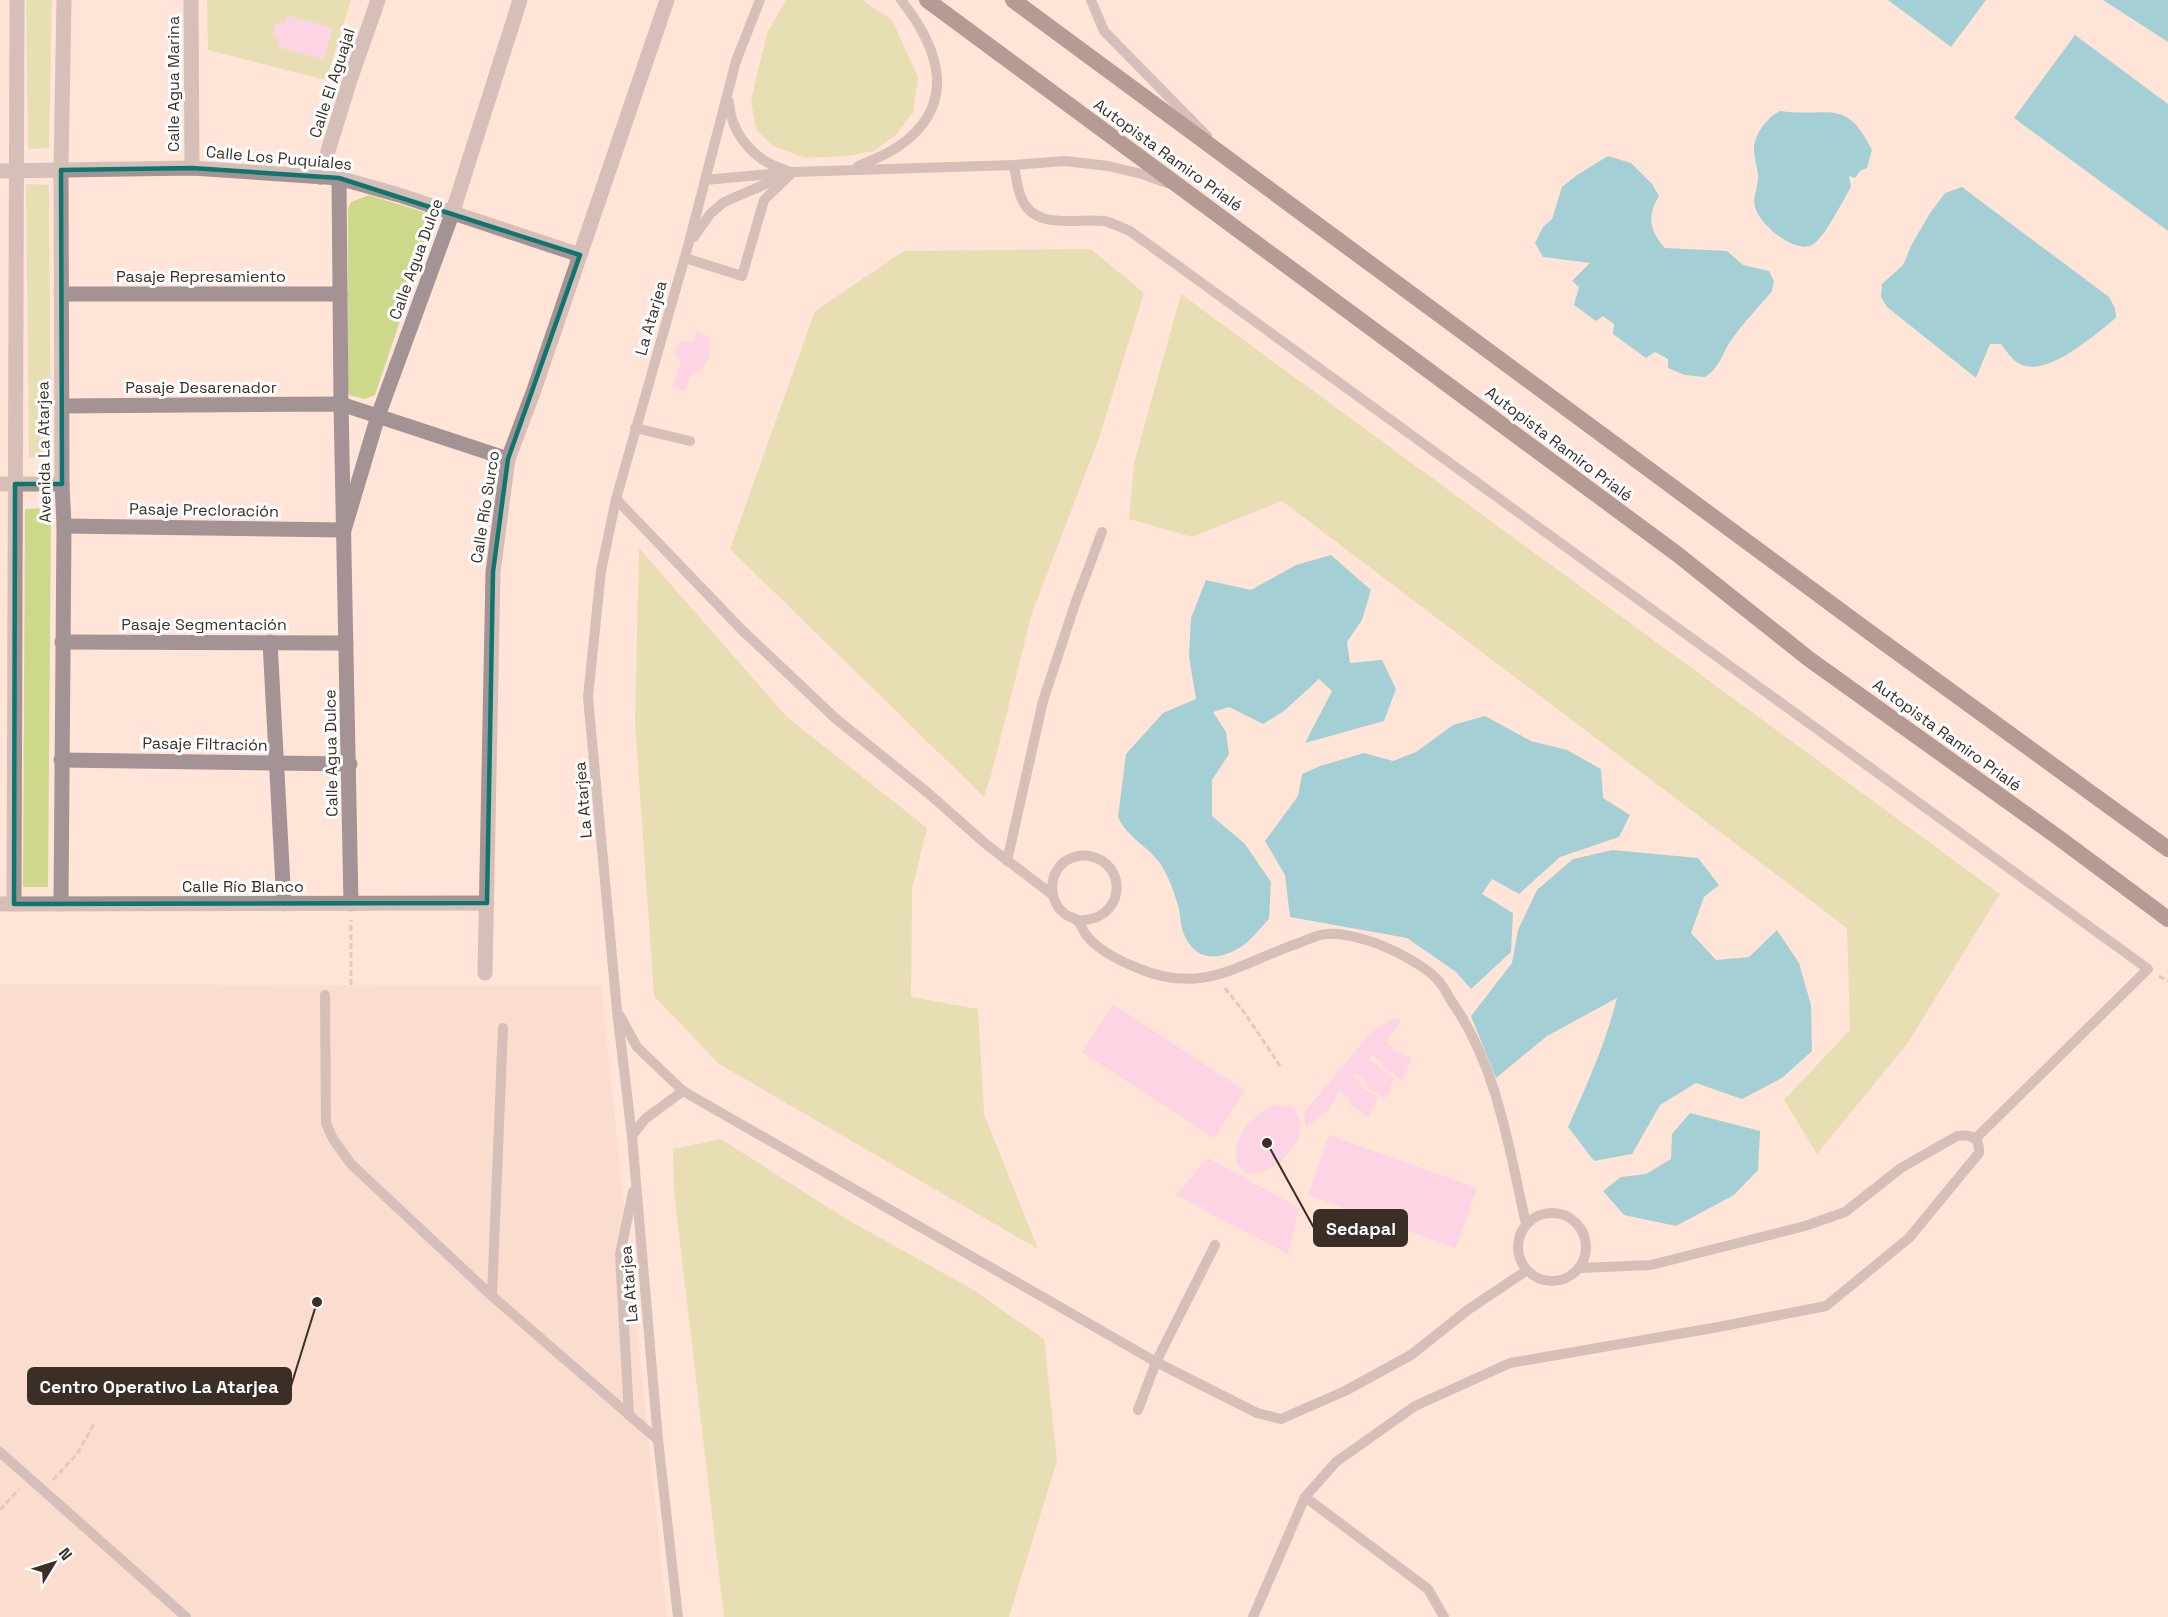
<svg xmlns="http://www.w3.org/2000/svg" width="2168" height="1617" viewBox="0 0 2168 1617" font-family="'Space Grotesk',sans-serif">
  <rect width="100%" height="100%" fill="#ffe4d7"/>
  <polygon fill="#f5d5c5" points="0,984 601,986 667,1617 0,1617"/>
  <g fill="#cdd88a">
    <polygon points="26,0 52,0 49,148 28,149"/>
    <polygon points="207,0 351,0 326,80 208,50"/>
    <polygon points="786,0 862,0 892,20 918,77 913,112 897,134 874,151 847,156 805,158 773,146 756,129 751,101 758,70 768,31"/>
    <polygon points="26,184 49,185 51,456 29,458"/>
    <polygon points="369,195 423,212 431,217 433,223 375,395 365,399 349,395 348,389 348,209 351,202"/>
    <polygon points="1091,249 1144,293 1099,438 1032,613 992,772 984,797 730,549 815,311 904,251"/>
    <polygon points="1181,294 2000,894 1907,1044 1817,1154 1784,1100 1850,1030 1847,928 1282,501 1192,537 1129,519 1134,463"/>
    <polygon points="51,508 48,887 23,887 25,509"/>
    <polygon points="639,548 787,717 927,828 912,889 911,997 978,1009 984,1114 1038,1249 719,1064 654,996 635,722"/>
    <polygon points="721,1139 848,1220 972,1289 1044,1339 1057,1461 1009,1617 724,1617 674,1192 673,1149"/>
  </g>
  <g fill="#37b7d2">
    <polygon points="1888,0 1986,0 1951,47"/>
    <polygon points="2103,0 2168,0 2168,42"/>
    <polygon points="2075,35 2168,104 2168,231 2014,118"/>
    <path d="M 1780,111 C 1830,118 1845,96 1872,150 L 1867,168 L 1860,171 L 1855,178 L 1849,176 L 1851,187 C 1843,200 1824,239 1812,245 C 1794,254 1759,224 1755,207 C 1752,198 1759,185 1758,175 C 1757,168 1755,160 1754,152 C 1753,136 1766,118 1780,111 Z"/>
    <path d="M 1608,156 L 1631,163 L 1652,184 L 1659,196 C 1647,216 1649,230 1665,248 L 1727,251 L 1743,265 L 1769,271 L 1774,281 L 1772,291 C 1759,307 1744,322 1732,339 C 1721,354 1721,367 1705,377 L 1685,375 L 1668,368 L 1668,359 L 1655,352 L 1646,358 L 1613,334 L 1614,324 L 1603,316 L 1596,321 L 1574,305 L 1579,287 L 1572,281 L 1590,263 L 1543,257 L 1535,243 L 1543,227 L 1552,219 L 1562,187 L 1577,175 Z"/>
    <path d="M 1962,187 L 2109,297 L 2115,308 L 2116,318 C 2095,334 2048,378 2020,364 C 2012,360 2006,351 2001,344 L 1990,344 L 1976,378 L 1887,307 L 1881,297 L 1882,284 L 1903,265 L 1912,244 L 1930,213 L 1945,193 Z"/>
    <path d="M 1331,555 L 1371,590 L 1362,620 L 1347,642 L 1350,663 L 1382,660 L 1396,689 L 1384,721 L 1305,743 L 1332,691 L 1319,679 L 1284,711 L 1263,724 L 1229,707 L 1213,712 L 1226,732 L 1229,754 L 1212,780 L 1212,816 L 1245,844 L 1271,882 L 1269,919 C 1260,928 1250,942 1239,948 C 1214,963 1192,959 1182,929 C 1180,920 1180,910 1177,902 C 1174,892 1170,881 1165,872 C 1155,849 1128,840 1118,817 L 1126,754 L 1163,713 L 1196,699 L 1189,657 L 1191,618 L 1206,580 L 1251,590 L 1296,565 Z"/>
    <polygon points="1485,716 1531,741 1567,750 1601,769 1603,798 1630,815 1619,837 1560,857 1519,894 1492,879 1482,894 1513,913 1511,952 1471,989 1456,972 1407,938 1290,917 1285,875 1265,841 1298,796 1302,774 1320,766 1364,753 1393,761 1416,752 1453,725"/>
    <path d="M 1612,850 L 1698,858 L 1719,885 L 1704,897 L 1691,933 L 1716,960 L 1749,957 L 1777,930 L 1799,963 L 1811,1005 L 1812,1051 L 1782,1078 L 1742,1099 L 1696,1083 L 1660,1105 L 1632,1154 L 1594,1161 L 1568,1127 C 1587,1085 1606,1042 1617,998 L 1547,1036 L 1496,1078 L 1471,1016 L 1512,963 L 1518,930 L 1537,890 L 1573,859 Z"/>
    <polygon points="1690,1113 1760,1131 1758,1170 1734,1195 1676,1226 1624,1215 1603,1191 1621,1177 1646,1174 1671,1159 1672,1134"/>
  </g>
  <g fill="#f9c1f4">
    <polygon points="286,15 333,28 324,60 278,47 280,42 274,35 275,25 285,21"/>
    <polygon points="697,331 707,336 709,340 709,358 702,369 690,376 684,391 673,387 681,362 677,358 675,350 682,341 694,342"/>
    <polygon points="1113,1004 1245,1091 1214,1138 1082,1052"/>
    <polygon points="1395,1018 1401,1021 1386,1041 1393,1049 1412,1059 1402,1080 1382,1066 1383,1063 1373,1055 1369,1059 1394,1079 1386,1098 1365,1086 1367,1083 1355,1073 1353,1077 1361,1083 1360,1086 1378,1097 1368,1118 1349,1103 1351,1100 1339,1091 1329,1110 1306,1127 1304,1113 1372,1031"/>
    <polygon points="1275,1105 1294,1108 1301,1123 1299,1139 1282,1161 1264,1172 1248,1174 1237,1165 1236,1147 1244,1128 1263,1111"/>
    <polygon points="1329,1135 1477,1188 1456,1248 1308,1195"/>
    <polygon points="1208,1158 1299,1208 1288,1254 1176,1195"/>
  </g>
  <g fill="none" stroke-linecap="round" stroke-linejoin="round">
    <g stroke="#bea89d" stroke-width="3" stroke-dasharray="6 3" stroke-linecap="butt">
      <polyline points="2159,976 2168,981"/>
      <polyline points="351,985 351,920"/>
      <polyline points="1225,988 1244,1012 1280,1066"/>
      <polyline points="53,1480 77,1454 94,1424"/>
      <polyline points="0,1510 19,1489"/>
    </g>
    <g stroke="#a49394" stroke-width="10">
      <polyline points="1091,0 1104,31 1207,136"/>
      <path d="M 729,102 C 731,135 756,162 786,170"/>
      <path d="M 1014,165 C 1016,176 1017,187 1021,197 C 1033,231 1076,218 1104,221 C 1113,223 1122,228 1130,231 L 2148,969 L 1976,1138"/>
      <path d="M 857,167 C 871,160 887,155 899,146 C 959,104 939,48 901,0"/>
      <polyline points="705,180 793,172 1014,165 1065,161 1108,166 1142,174 1167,183"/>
      <polyline points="694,237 710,214 724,202 782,177"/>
      <polyline points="685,258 742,276 764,200 793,172"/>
      <polyline points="635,428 690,441"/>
      <polyline points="616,499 741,629 835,718 928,793 987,845 1053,895"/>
      <polyline points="1007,861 1043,701 1075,604 1102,532"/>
      <path d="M 1076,920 C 1125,924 1130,863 1089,856 C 1079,854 1067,858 1060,866 C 1048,880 1050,903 1065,914 C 1068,917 1074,917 1077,920 C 1081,924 1083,931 1087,936 C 1099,951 1122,962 1140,969 C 1203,995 1239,964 1296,944 C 1305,941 1316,935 1326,934 C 1341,932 1369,940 1383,946 C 1400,953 1424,966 1437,979 C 1443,985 1447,994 1452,1002 C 1497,1066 1509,1148 1526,1224"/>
      <polyline points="325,995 326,1123 333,1139 351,1164 492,1296 658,1440"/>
      <polyline points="620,1016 637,1047 683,1091 1156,1362 1257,1413 1281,1419 1345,1391 1411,1355 1469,1309 1526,1271"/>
      <polyline points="632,1136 645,1119 683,1091"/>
      <circle cx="1552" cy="1247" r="34"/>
      <polyline points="492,1296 503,1028"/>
      <polyline points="1138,1410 1156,1362 1215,1245"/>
      <polyline points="629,1415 620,1254 633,1192"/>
      <polyline points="0,1452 186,1617"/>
      <polyline points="1305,1497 1428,1589 1444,1617"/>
      <polyline points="678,1617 658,1440 632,1136 617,1011 588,697 601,571 616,499 688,246 736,61 760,0"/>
      <path d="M 1253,1617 L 1305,1497 L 1336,1462 L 1415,1406 L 1510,1363 L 1713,1328 L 1826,1306 L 1909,1238 L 1979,1153 C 1980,1137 1971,1134 1957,1136 L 1901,1168 L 1845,1212 L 1805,1226 L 1651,1265 L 1580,1268"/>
    </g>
    <g stroke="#a49394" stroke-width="15">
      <polyline points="191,0 192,168"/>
      <polyline points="0,171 192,168 339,178 399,195 580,255"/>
      <polyline points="320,177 350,80 378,0"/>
      <polyline points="339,178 341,404 351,904"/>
      <polyline points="61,294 340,294"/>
      <polyline points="61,406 341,404 508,459"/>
      <polyline points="0,484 62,484"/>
      <polyline points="64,526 344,530 378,416 452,214 520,0"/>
      <polyline points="62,642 346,643"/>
      <polyline points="270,642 284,904"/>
      <polyline points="61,760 350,764"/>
      <polyline points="0,904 487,903"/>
      <polyline points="14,904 17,0"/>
      <polyline points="61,904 64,526 62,484 61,170 64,0"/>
      <polyline points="485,973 493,572 508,459 534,390 667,0"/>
    </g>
    <g stroke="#5d4043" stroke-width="16">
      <polyline points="927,0 1677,554 1809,659 2059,838 2168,919"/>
      <polyline points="1013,0 1872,634 2168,849"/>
    </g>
  </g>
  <path d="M0 0H2168V1617H0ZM 192,168 L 339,178 L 580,255 L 508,459 L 493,572 L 487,903 L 14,904 L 15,484 L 62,484 L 61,170 Z" fill="#ffe4d7" fill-opacity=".55" fill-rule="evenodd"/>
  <path fill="none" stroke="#0f766e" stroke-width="4.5" stroke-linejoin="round" d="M 192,168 L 339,178 L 580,255 L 508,459 L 493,572 L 487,903 L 14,904 L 15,484 L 62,484 L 61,170 Z"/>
  <g text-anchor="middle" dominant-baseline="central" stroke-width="6" stroke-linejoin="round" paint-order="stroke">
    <g font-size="16" fill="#3a2e27" stroke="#fff">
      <text transform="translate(332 83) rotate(-72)">Calle El Aguajal</text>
      <text transform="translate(173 84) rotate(-90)">Calle Agua Marina</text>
      <text transform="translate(1168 155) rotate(36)">Autopista Ramiro Prialé</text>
      <text transform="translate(279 158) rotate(5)">Calle Los Puquiales</text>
      <text transform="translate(416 259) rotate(-70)">Calle Agua Dulce</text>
      <text x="201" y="276">Pasaje Represamiento</text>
      <text transform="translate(651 318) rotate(-74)">La Atarjea</text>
      <text x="201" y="387">Pasaje Desarenador</text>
      <text transform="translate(1559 444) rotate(37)">Autopista Ramiro Prialé</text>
      <text transform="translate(44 452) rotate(-91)">Avenida La Atarjea</text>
      <text transform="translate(485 507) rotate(-81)">Calle Río Surco</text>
      <text transform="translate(204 510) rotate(1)">Pasaje Precloración</text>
      <text x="204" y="624">Pasaje Segmentación</text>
      <text transform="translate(1947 735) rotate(36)">Autopista Ramiro Prialé</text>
      <text transform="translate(205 744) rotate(1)">Pasaje Filtración</text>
      <text transform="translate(331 753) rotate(-91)">Calle Agua Dulce</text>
      <text transform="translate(583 800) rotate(-95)">La Atarjea</text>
      <text x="243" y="886">Calle Río Blanco</text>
      <text transform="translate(629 1284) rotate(-95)">La Atarjea</text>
    </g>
  </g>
  <path fill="none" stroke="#3a2e27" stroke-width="2" d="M1267 1143L1314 1228M317 1302L291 1386"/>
  <g fill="#3a2e27" stroke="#fff" stroke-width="2">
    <circle cx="1267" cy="1143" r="6"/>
    <circle cx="317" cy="1302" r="6"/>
  </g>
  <g fill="#3a2e27" stroke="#3a2e27" stroke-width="2">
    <rect x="1314" y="1210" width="93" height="36" rx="6"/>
    <rect x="28" y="1368" width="263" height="36" rx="6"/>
  </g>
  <g font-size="18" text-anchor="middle" font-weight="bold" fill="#fff">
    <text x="1361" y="1235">Sedapal</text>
    <text x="159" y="1393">Centro Operativo La Atarjea</text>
  </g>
  <g transform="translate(54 1563) rotate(52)" stroke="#ffffff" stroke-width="4.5" paint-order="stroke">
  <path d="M0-4.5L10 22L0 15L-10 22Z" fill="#3a2e27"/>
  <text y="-9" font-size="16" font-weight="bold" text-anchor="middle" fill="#3a2e27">N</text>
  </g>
</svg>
